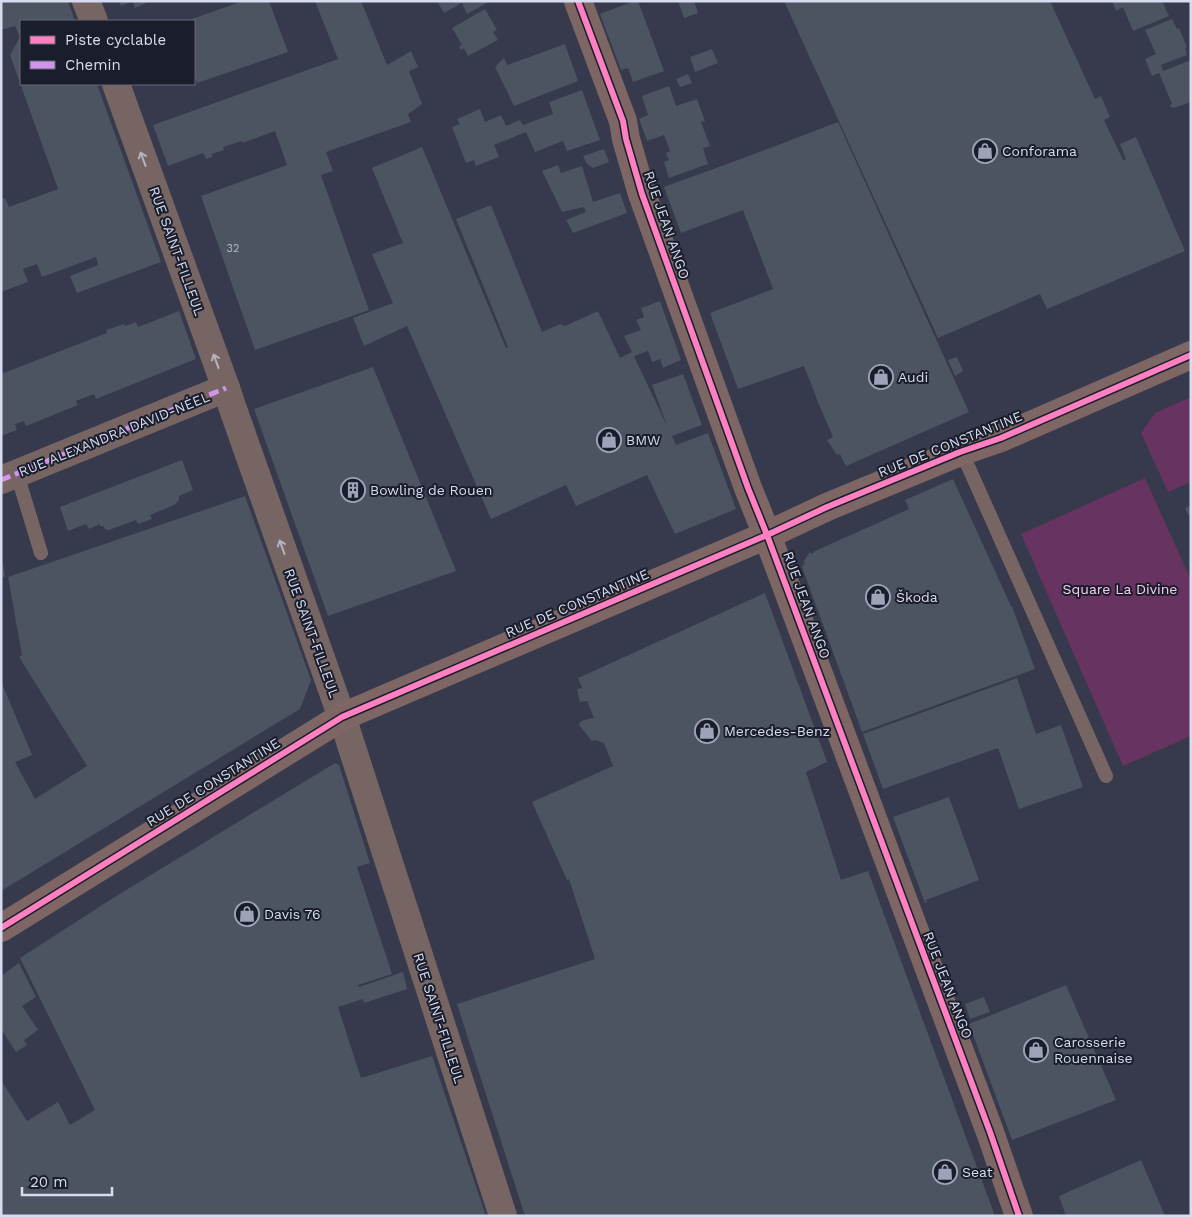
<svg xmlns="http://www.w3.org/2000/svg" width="1192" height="1217" viewBox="0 0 1192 1217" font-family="'Work Sans',sans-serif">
  <rect width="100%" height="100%" fill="#363a4c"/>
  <g fill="#673360">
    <polygon points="1191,397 1191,482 1168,492 1141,433 1155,413"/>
    <polygon points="1145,478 1191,580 1191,736 1123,766 1021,534"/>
  </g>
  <g fill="#4c5361">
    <polygon points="1,1 68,1 75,21 21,21 21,84 97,84 161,262 77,293 70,276 98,265 96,257 42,277 37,264 23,269 28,282 1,292 1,199 5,198 9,207 58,189 10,55 20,37 15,26 1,30"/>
    <polygon points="119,1 151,1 135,8 133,1 121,6"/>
    <polygon points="243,1 269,1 288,52 197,83 194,74 194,21 186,21"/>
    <polygon points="315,1 361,1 387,65 411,51 418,67 409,71 422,104 408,114 411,122 326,152 333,171 321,175 369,310 255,350 201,196 287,165 275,131 242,143 242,141 223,147 224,150 212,154 212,157 206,159 203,153 168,166 153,125 338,59"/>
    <polygon points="437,1 490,1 467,14 462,3 444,13"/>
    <polygon points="634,1 638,1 664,71 633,82 628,68 621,70 600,14"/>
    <polygon points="678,1 694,1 698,13 684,18"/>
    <polygon points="784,1 1050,1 1095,99 1101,96 1110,117 1104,120 1123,160 1126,159 1120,144 1136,137 1185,251 1047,309 1040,294 938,338"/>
    <polygon points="1112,1 1162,1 1169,16 1133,31 1123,7 1116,11"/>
    <polygon points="485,9 497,30 493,32 498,40 468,56 464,48 461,50 459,46 462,45 452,28"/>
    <polygon points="1172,19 1177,29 1179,28 1187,47 1185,48 1187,55 1161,65 1163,71 1191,60 1191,102 1174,108 1173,107 1171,108 1170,105 1172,104 1159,73 1152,76 1145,59 1156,54 1145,30"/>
    <polygon points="565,44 578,81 514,106 495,67 504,58 507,65"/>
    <polygon points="712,49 718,63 695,72 690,57"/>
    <polygon points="688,74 692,83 680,87 676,79"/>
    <polygon points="669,86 676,106 697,99 705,121 701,122 710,146 703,148 708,164 669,178 664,162 669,160 666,153 670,151 664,135 647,141 639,119 648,115 642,96"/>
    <polygon points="582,90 600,140 567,151 563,141 535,152 526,132 494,145 499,157 476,166 474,160 466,163 452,127 460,124 457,119 480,109 485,122 501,115 506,126 520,120 523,125 553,114 549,102"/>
    <polygon points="838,122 969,412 846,466 840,454 837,455 827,440 833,437 820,407 804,366 738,389 710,313 773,289 743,210 681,233 664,187 746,157"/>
    <polygon points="422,147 506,348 508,347 456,219 491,205 542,332 560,324 565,326 598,311 620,358 632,352 624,336 641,330 636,320 644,317 641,308 660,301 681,360 663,368 660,359 652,362 648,351 634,356 668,428 652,385 683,374 702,425 672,436 676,445 708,433 736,509 675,534 647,475 576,506 566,485 491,519 407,326 364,346 353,318 393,303 372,254 403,243 372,168"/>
    <polygon points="604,149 609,162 593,168 587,164 583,156"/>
    <polygon points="558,165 561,173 582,166 593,202 620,193 627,213 573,233 566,220 586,212 584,207 562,212 542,171"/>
    <polygon points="179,311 196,359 96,399 94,394 76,401 78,405 26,426 24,421 15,424 17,430 1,436 1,374 107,333 106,330 124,324 125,326 136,322 138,327"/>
    <polygon points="957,357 963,371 955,376 948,360"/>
    <polygon points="373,367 456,571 328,616 254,409"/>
    <polygon points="182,460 193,490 179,496 179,500 174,505 150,515 152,519 138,524 136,520 109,530 106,530 103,526 100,526 100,524 89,529 86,524 68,531 60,507"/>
    <polygon points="953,479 1011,606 1012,606 1035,669 862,732 802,567 805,563 803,562 810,552 812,554 815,551 909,509 905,500"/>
    <polygon points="245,496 311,680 300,709 1,891 1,681 32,755 15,762 35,799 87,766 19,657 22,655 8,577"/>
    <polygon points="1191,505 1191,520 1185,508"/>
    <polygon points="1,559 2,559 5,576 1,578"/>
    <polygon points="765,593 827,762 806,772 841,880 868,871 995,1216 525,1216 457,1004 595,959 569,879 567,880 532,802 613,766 604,743 595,740 592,741 579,725 580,722 584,720 594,718 587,701 580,702 577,689 582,688 578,678"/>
    <polygon points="1017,678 1036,734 1061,725 1083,787 1019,809 998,748 883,789 863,734"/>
    <polygon points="335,763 339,765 370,863 357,867 392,974 358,985 359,987 403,972 407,989 364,1003 363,999 338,1007 361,1078 432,1056 486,1216 1,1216 1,1080 27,1121 58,1102 70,1125 95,1110 20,958 113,898"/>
    <polygon points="949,797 979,880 926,900 927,902 925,903 893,817"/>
    <polygon points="19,963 36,997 22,1006 38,1030 24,1040 27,1045 16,1052 1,1029 1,976"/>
    <polygon points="1066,985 1116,1100 1012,1140 969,1024"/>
    <polygon points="984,997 990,1012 970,1019 965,1004"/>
    <polygon points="1141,1160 1165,1216 1066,1216 1059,1196"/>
  </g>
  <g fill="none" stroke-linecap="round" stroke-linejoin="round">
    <g stroke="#776563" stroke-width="14">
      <polyline points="960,452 968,466 1106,776"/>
      <polyline points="17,474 41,553"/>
    </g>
    <g stroke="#776563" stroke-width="28">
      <polyline points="86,1 94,21"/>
      <polyline points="116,84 226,388 233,409 346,729 503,1216"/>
      <polyline points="1,480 226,388"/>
    </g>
    <g stroke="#7d6664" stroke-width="28">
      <polyline points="578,1 623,121 626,139 642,194 748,488 767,535 990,1132 1019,1216"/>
      <polyline points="1,928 342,717 767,535 827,507 960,452 1001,438 1191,355"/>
    </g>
    <polyline stroke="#d193ec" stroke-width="5" stroke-dasharray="10 5" stroke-linecap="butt" points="1,480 226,388"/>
    <defs>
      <g id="cycleway">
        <polyline points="578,1 623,121 626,139 642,194 748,488 767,535 990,1132 1019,1216"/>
        <polyline points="1,928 342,717 767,535 827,507 960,452 1001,438 1191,355"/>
      </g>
    </defs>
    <use href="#cycleway" stroke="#1a1d2b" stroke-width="9"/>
    <use href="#cycleway" stroke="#ff80c0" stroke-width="6"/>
  </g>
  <defs><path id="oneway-shaft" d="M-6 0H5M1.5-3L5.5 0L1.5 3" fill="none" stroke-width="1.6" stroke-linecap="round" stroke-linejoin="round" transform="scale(1.25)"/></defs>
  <g stroke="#b5b2bf">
    <use href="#oneway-shaft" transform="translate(143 159) rotate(-110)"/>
    <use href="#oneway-shaft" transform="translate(216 361) rotate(-110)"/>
    <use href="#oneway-shaft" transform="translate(282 547) rotate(-110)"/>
  </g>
  <defs>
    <symbol id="shop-ring" viewBox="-11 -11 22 22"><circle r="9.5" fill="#1a1d2b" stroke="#9fa3b7" stroke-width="1.5"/><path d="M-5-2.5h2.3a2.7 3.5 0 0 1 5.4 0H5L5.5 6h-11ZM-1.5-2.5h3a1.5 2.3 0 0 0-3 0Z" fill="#9fa3b7"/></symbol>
    <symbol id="building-ring" viewBox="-11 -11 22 22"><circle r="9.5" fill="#1a1d2b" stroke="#9fa3b7" stroke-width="1.5"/><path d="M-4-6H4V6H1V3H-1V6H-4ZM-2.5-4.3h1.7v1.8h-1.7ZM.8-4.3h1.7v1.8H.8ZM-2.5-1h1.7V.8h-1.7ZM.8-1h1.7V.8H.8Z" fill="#9fa3b7"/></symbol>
  </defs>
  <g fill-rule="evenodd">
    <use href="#shop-ring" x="971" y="137" width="28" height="28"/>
    <use href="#shop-ring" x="867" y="363" width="28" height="28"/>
    <use href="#shop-ring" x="595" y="426" width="28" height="28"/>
    <use href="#building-ring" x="339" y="476" width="28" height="28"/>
    <use href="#shop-ring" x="864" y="583" width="28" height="28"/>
    <use href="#shop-ring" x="693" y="717" width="28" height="28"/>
    <use href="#shop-ring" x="233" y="900" width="28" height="28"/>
    <use href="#shop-ring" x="1022" y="1036" width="28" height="28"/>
    <use href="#shop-ring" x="931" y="1158" width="28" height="28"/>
  </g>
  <g text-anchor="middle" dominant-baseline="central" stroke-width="4" stroke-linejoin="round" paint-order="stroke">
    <g font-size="11" fill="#b4bacc">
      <text x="233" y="248">32</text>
    </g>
    <g font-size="14" fill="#d7dcf0" stroke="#1a1d2b" text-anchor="start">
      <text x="1002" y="151">Conforama</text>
      <text x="898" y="377">Audi</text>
      <text x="626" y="440">BMW</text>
      <text x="370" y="490">Bowling de Rouen</text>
      <text x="896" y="597">Škoda</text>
      <text x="724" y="731">Mercedes-Benz</text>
      <text x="264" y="914">Davis 76</text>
      <text x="1054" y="1042">Carosserie<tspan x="1054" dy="16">Rouennaise</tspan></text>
      <text x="962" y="1172">Seat</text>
    </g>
    <g font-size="14" fill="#d7dcf0" stroke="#1a1d2b">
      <text transform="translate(667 225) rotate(71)">RUE JEAN ANGO</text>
      <text transform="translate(177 251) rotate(70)">RUE SAINT-FILLEUL</text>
      <text transform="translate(114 434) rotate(-22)">RUE ALEXANDRA DAVID-NÉEL</text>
      <text transform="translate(950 444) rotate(-22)">RUE DE CONSTANTINE</text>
      <text transform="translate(577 603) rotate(-23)">RUE DE CONSTANTINE</text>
      <text transform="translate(807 605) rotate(70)">RUE JEAN ANGO</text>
      <text transform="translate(312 633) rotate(70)">RUE SAINT-FILLEUL</text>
      <text transform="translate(213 782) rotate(-32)">RUE DE CONSTANTINE</text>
      <text transform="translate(948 985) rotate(69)">RUE JEAN ANGO</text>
      <text transform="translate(439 1018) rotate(72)">RUE SAINT-FILLEUL</text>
    </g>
    <g font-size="14" fill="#faccef" stroke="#1a1d2b">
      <text x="1120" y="589">Square La Divine</text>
    </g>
  </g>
  <rect width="1192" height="1217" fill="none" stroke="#d7dcf0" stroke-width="5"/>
  <rect x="20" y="20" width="175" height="65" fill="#1a1d2b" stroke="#66697a"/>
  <rect x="30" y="36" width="25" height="8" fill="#ff80c0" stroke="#66697a"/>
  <text x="65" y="45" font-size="15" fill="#d7dcf0">Piste cyclable</text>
  <rect x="30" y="61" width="25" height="8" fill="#d193ec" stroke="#66697a"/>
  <text x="65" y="70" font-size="15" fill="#d7dcf0">Chemin</text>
  <path d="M22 1187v8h90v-8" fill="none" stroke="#d7dcf0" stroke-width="2.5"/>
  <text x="30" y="1187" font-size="15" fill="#d7dcf0" stroke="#1a1d2b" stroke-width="4" paint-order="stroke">20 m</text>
</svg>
